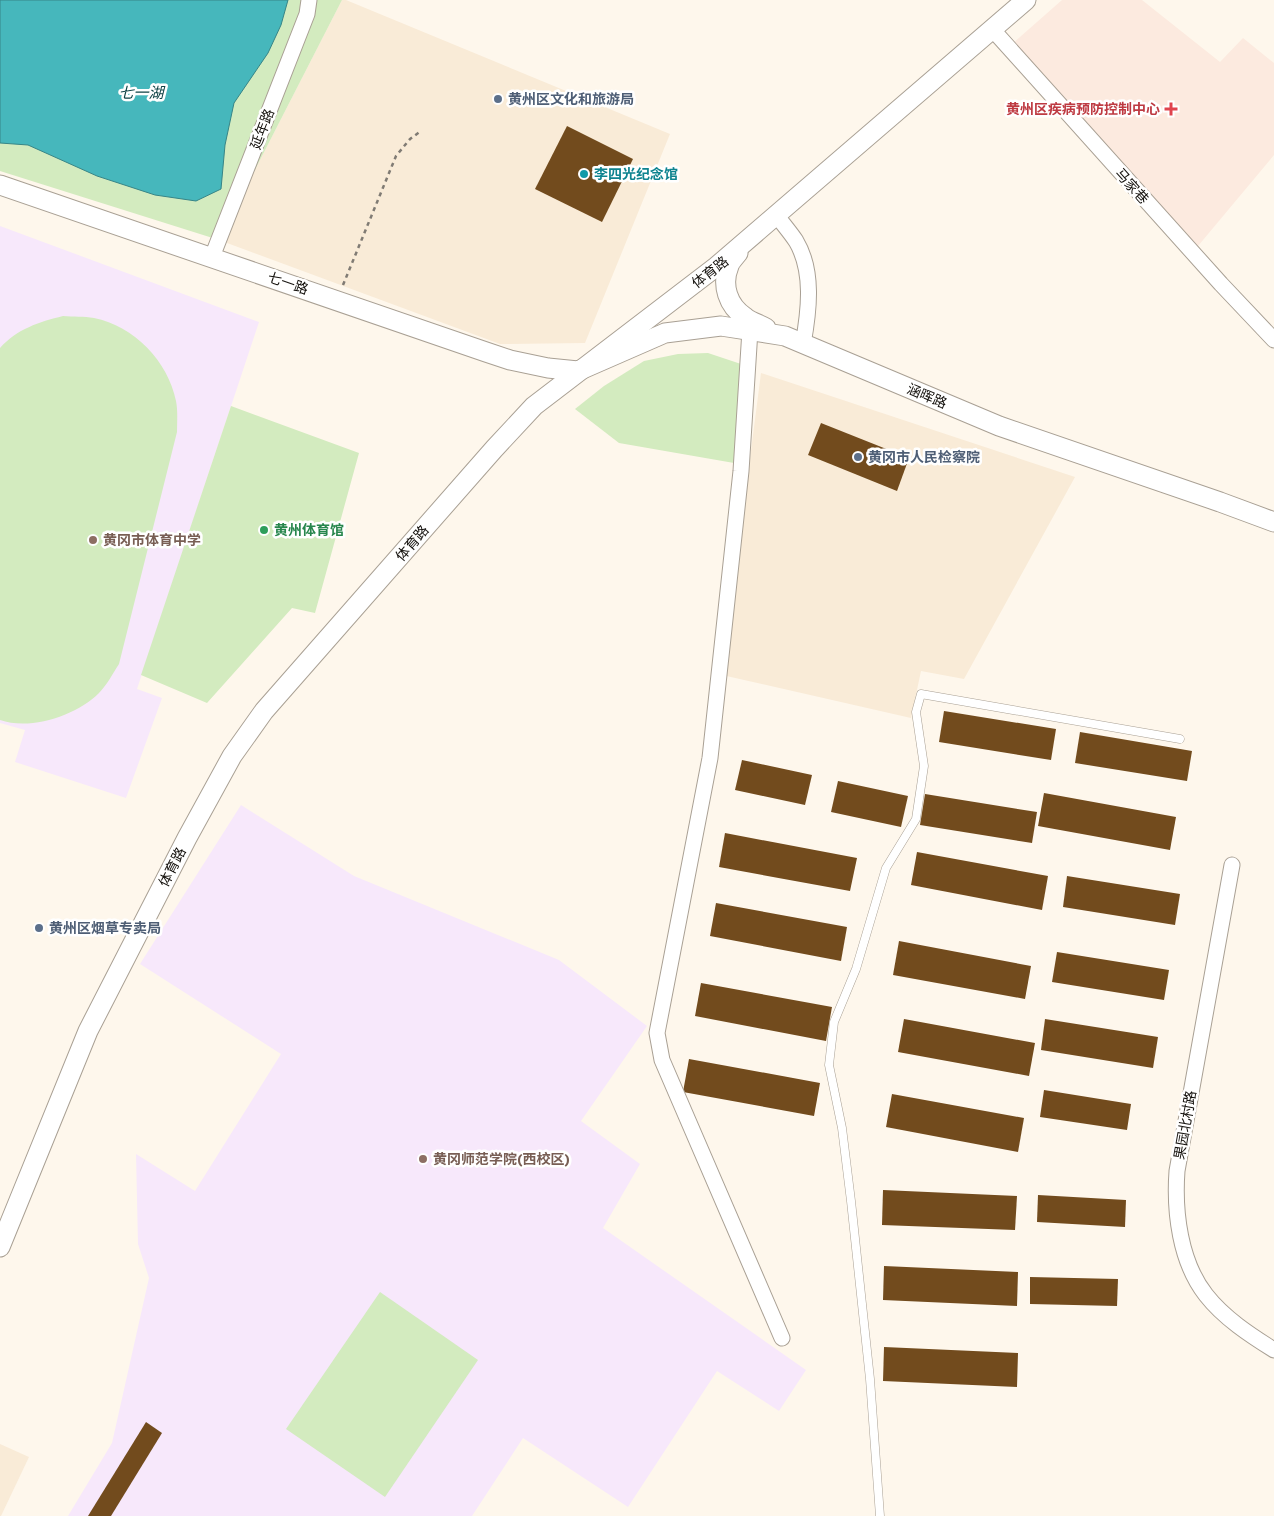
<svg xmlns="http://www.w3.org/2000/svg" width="1274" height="1516" viewBox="0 0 1274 1516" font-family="'Work Sans','Noto Sans SC',sans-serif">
  <rect width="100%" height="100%" fill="#fef7ec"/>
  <g fill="#f9ebd7">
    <polygon points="342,0 346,0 670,134 585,343 500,344 219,240"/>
    <polygon points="761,373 1075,477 964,679 921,671 911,718 722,675"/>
    <polygon points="0,1444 29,1457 1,1516 0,1516"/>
  </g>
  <g fill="#f7e8fb">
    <polygon points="0,226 259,322 137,689 162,698 126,798 15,762 25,730 0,723"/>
    <polygon points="241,805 354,876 559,960 647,1026 581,1121 640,1164 603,1228 806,1370 779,1411 717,1371 628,1507 523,1438 472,1516 68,1516 112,1443 149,1278 138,1244 136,1154 195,1191 281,1054 140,964"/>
  </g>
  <polygon fill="#fceadf" points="1062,0 1142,0 1220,62 1243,38 1274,63 1274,155 1193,252 1012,44"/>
  <g fill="#d3ebbf">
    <polygon points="0,0 342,0 219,240 0,171"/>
    <path d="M 63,316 C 73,317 84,316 94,318 C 134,326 168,361 176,401 C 178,411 177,422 177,432 L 119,664 C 113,673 107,685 99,693 C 77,715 31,731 0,720 L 0,348 C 17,329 39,322 63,316 Z"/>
    <polygon points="708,353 741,364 734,463 619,443 575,409 604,386 644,361 678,354"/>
    <polygon points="231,406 359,453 315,613 292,608 207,703 141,675"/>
    <polygon points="380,1292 478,1360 385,1497 286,1429"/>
  </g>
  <polygon fill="#46b7bc" stroke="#378587" points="0,0 288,0 281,25 268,53 234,103 225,145 221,189 196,201 155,195 97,176 28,145 0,143"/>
  <g fill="#724b1d">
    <polygon points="567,126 633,159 602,222 535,189"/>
    <polygon points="821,423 909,458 897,491 808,455"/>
    <polygon points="944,711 1056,729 1051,760 939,742"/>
    <polygon points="1080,732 1192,751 1187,781 1075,763"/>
    <polygon points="742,760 812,775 805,805 735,790"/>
    <polygon points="838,781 908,796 901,827 831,812"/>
    <polygon points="1044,793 1176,817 1170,850 1038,826"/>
    <polygon points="925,794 1037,812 1032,843 920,825"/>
    <polygon points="725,833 857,858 850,891 719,867"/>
    <polygon points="917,852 1048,876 1042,910 911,885"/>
    <polygon points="1067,876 1180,894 1175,925 1063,907"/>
    <polygon points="716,903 847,927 841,961 710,936"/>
    <polygon points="899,941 1031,966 1025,999 893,975"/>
    <polygon points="1057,952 1169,970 1164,1000 1052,982"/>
    <polygon points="701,983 832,1007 826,1041 695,1016"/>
    <polygon points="904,1019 1035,1043 1029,1076 898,1052"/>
    <polygon points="1045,1019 1158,1037 1153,1068 1041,1050"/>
    <polygon points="689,1059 820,1083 814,1116 683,1092"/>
    <polygon points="1044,1090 1131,1104 1127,1130 1040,1117"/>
    <polygon points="892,1094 1024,1118 1018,1152 886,1127"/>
    <polygon points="883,1190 1017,1196 1015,1230 882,1225"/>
    <polygon points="1038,1195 1126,1200 1125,1227 1037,1222"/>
    <polygon points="884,1266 1018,1272 1017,1306 883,1300"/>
    <polygon points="1030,1277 1118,1279 1117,1306 1030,1304"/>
    <polygon points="884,1347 1018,1353 1017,1387 883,1381"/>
    <polygon points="146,1422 162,1433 111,1516 88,1516"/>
  </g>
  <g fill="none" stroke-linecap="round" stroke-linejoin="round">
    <defs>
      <polyline id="service" points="880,1516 870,1379 851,1201 842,1128 829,1065 834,1022 856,969 886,868 916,819 924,766 916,712 921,694 1180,739"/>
      <g id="minor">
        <polyline points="993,30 1221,284 1274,340"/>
        <path d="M 777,216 C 783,224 790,232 796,241 C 814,271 809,311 803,344"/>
        <polyline points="212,257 307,14 309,0"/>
        <polyline points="750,330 741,471 710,758 657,1033 662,1060 782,1338"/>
        <path d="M 1232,865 L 1177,1171 C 1174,1212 1180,1262 1206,1295 C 1224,1318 1250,1335 1274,1350"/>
      </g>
      <g id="tertiary">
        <polyline points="0,185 486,352 510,360 548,368 578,371 665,333 721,326 785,336 999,426 1220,502 1274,522"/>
        <path d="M 738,253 C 735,257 730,262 729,266 C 721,285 728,306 745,317 C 751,322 759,324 766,328"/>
        <polyline points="0,1247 88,1031 187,838 232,756 264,711 494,449 534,406 717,266 1026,0"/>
      </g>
    </defs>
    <use href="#service" stroke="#a9a094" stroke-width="9"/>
    <use href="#minor" stroke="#a9a094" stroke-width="17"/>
    <use href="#tertiary" stroke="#a9a094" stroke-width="21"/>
    <polyline stroke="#807b74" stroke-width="2.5" stroke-dasharray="4 4" stroke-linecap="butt" points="343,285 396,156 410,139 421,131"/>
    <use href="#service" stroke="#fff" stroke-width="8"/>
    <use href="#minor" stroke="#fff" stroke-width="15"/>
    <use href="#tertiary" stroke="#fff" stroke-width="19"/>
  </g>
  <g fill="#5c6f8a" stroke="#fff" stroke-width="2">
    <circle cx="498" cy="99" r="5"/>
    <circle cx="858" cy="457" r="5"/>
    <circle cx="39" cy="928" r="5"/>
  </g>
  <path fill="#e0444e" stroke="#fff" stroke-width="2" d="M1168.5 101.5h5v5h5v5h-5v5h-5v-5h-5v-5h5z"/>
  <circle fill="#0f9aa8" stroke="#fff" stroke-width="2" cx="584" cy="174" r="5"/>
  <circle fill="#2e9e5b" stroke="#fff" stroke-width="2" cx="264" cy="530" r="5"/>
  <g fill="#8d6e63" stroke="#fff" stroke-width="2">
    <circle cx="93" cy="540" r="5"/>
    <circle cx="423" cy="1159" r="5"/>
  </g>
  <g text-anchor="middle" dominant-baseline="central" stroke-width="5" stroke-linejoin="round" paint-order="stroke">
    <g font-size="14" font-weight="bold" fill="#4e5e75" stroke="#fff" text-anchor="start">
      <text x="508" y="99">黄州区文化和旅游局</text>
      <text x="868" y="457">黄冈市人民检察院</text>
      <text x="49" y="928">黄州区烟草专卖局</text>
    </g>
    <g font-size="14" font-weight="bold" fill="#be3a42" stroke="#fff" text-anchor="end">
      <text x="1160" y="109">黄州区疾病预防控制中心</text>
    </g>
    <g font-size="14" fill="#13100c" stroke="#fff">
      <text transform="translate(262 129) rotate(-69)">延年路</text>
      <text transform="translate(1132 186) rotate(48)">马家巷</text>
      <text transform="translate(710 272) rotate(-38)">体育路</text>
      <text transform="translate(288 283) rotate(19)">七一路</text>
      <text transform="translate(927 396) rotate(23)">涵晖路</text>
      <text transform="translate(412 543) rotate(-49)">体育路</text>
      <text transform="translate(172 867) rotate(-63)">体育路</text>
      <text transform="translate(1185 1125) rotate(-80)">果园北村路</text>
    </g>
    <g font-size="14" font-weight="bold" fill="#0d838f" stroke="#fff" text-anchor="start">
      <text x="594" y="174">李四光纪念馆</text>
    </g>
    <g font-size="14" font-weight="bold" fill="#27864d" stroke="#fff" text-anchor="start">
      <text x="274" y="530">黄州体育馆</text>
    </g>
    <g font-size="14" font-weight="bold" fill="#785e54" stroke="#fff" text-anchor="start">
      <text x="103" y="540">黄冈市体育中学</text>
      <text x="433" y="1159">黄冈师范学院(西校区)</text>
    </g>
    <g font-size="15" font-style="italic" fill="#0e4244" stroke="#fff">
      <text x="141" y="93">七一湖</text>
    </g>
  </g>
</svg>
